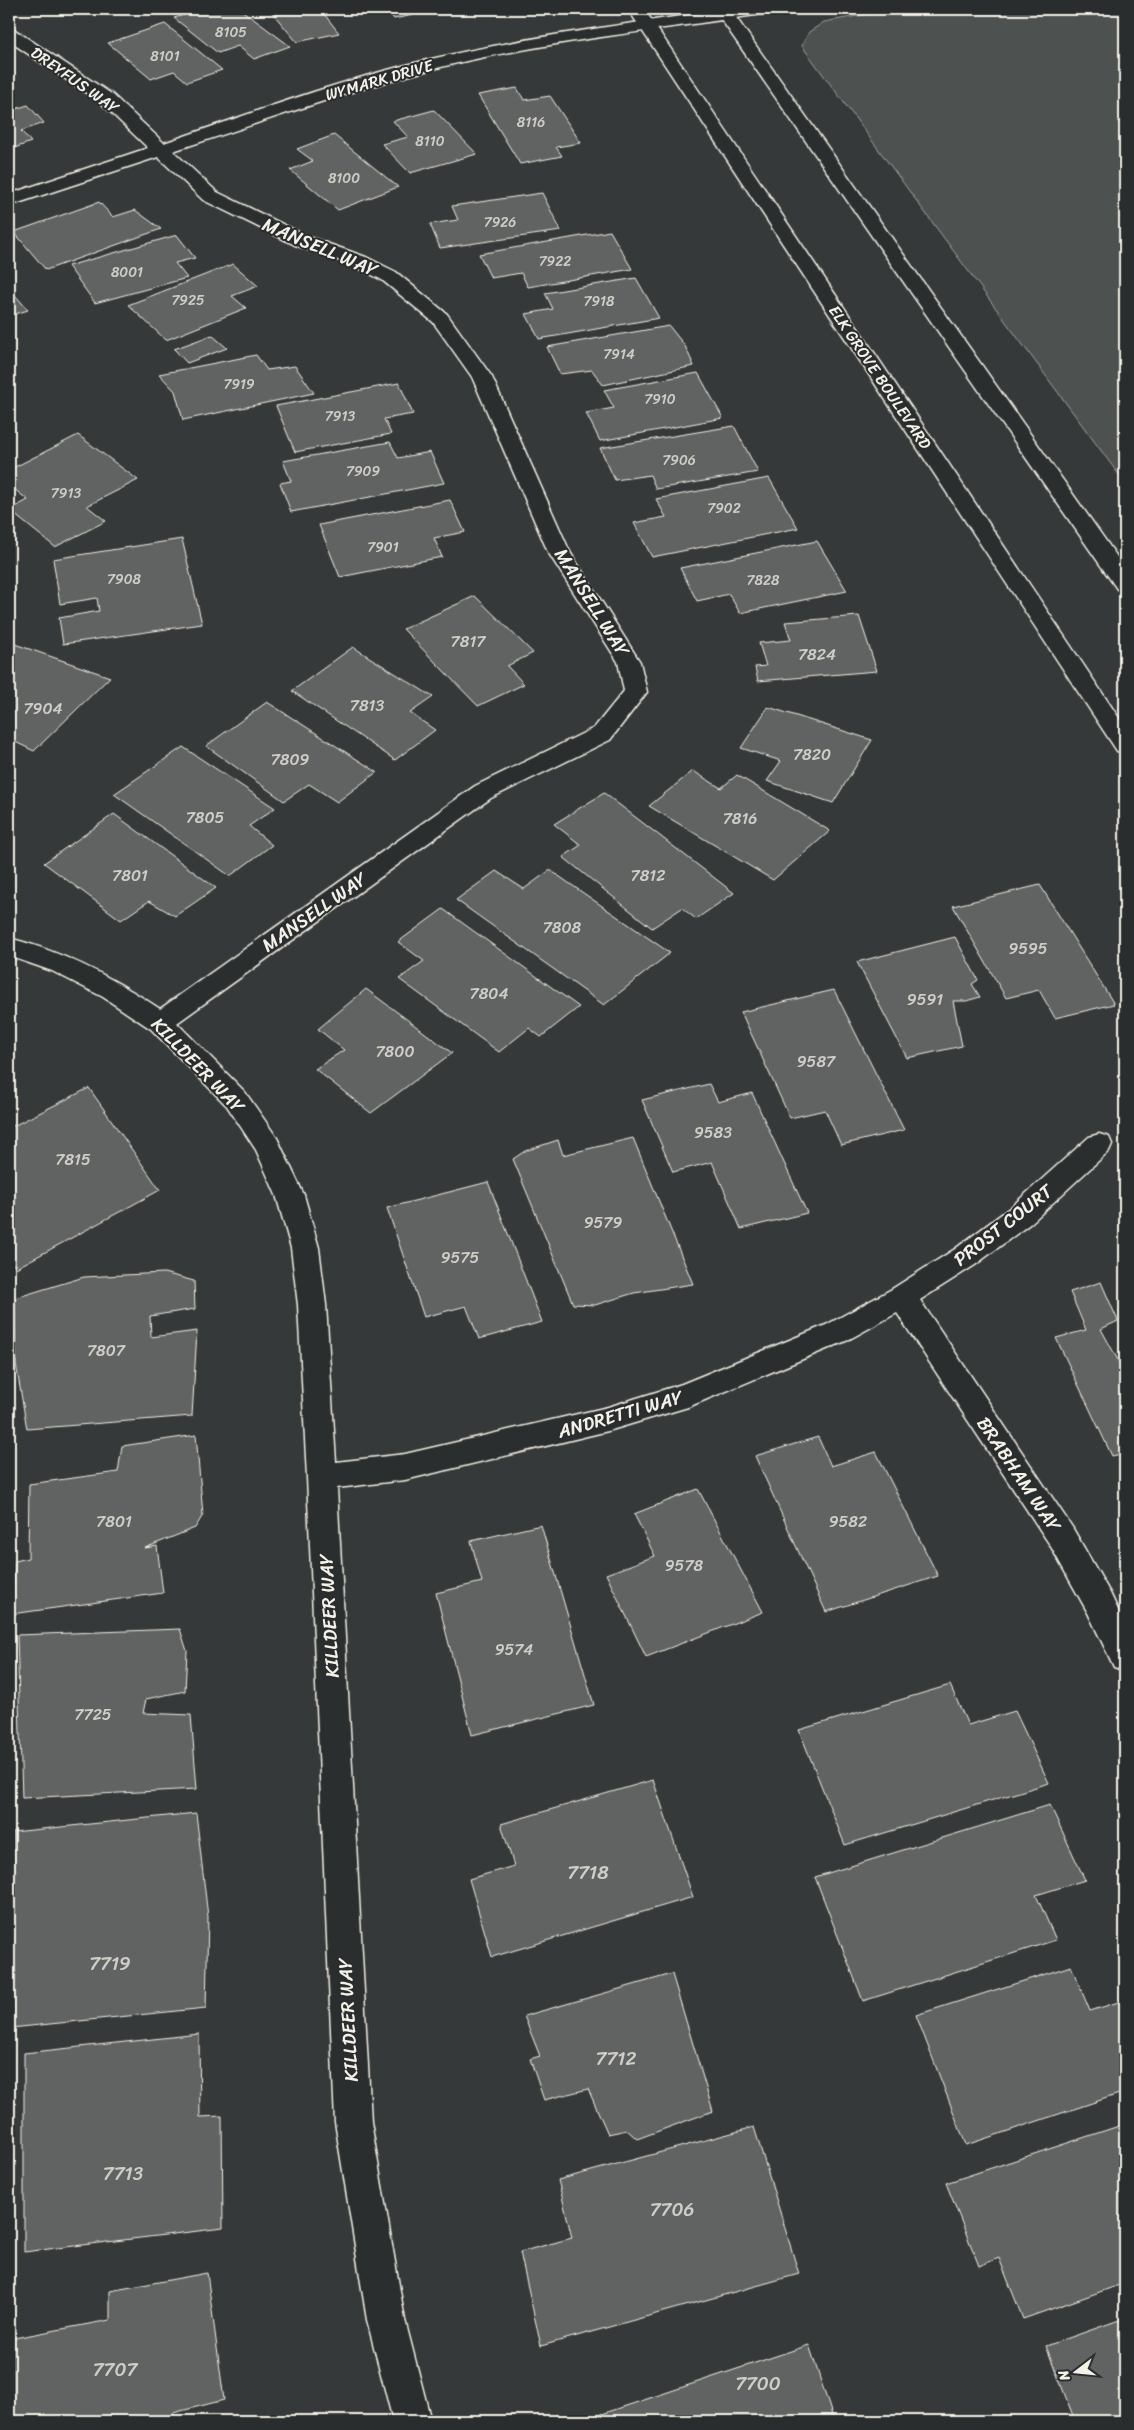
<svg xmlns="http://www.w3.org/2000/svg" width="1134" height="2430" viewBox="0 0 1134 2430" font-family="Sriracha,sans-serif">
  <rect width="100%" height="100%" fill="#363939"/>
  <filter id="ink" filterUnits="userSpaceOnUse"><feTurbulence type="fractalNoise" baseFrequency=".02" numOctaves="2"/><feDisplacementMap in="SourceGraphic" scale="10" xChannelSelector="R" yChannelSelector="G"/><feConvolveMatrix kernelMatrix="1 2 1 2 8 2 1 2 1" color-interpolation-filters="sRGB"/></filter>
  <g filter="url(#ink)">
    <polygon fill="#4e514f" stroke="#a1a19c" points="896,9 1125,9 1125,483 802,46 809,32 824,22"/>
    <g fill="#616362" stroke="#f4f1e8">
      <polygon points="203,9 240,9 290,46 254,59 238,46 218,53 174,18"/>
      <polygon points="269,9 340,9 324,14 339,33 297,42"/>
      <polygon points="386,9 430,9 432,11 394,19"/>
      <polygon points="165,24 222,70 187,82 174,71 151,79 108,43"/>
      <polygon points="517,88 524,100 550,96 581,143 556,147 562,156 520,164 478,95"/>
      <polygon points="28,105 44,123 21,131 31,142 9,150 9,111"/>
      <polygon points="434,110 477,154 410,173 382,144 408,137 393,121"/>
      <polygon points="334,135 398,187 338,210 290,170 313,161 297,149"/>
      <polygon points="542,193 561,231 440,248 430,224 458,220 452,206"/>
      <polygon points="99,202 113,217 135,210 161,229 46,270 14,232"/>
      <polygon points="610,231 632,269 528,287 521,273 491,278 479,254"/>
      <polygon points="177,235 195,258 175,263 187,278 95,303 68,266"/>
      <polygon points="233,264 258,286 232,296 246,308 166,340 128,305"/>
      <polygon points="636,278 659,318 539,339 526,314 553,309 545,293"/>
      <polygon points="9,288 28,310 9,316"/>
      <polygon points="669,326 685,346 694,366 603,385 592,370 560,374 547,347"/>
      <polygon points="212,335 227,348 187,363 174,349"/>
      <polygon points="256,355 267,370 295,366 314,393 183,420 175,391 159,374"/>
      <polygon points="698,373 723,418 600,441 586,413 614,408 604,390"/>
      <polygon points="399,383 413,414 384,419 391,434 295,452 276,406"/>
      <polygon points="734,426 758,472 656,489 650,475 615,480 600,448"/>
      <polygon points="78,435 138,480 87,506 106,521 55,547 9,510 28,500 9,485 9,470"/>
      <polygon points="390,442 398,458 430,452 444,483 291,512 280,483 291,481 283,461"/>
      <polygon points="769,478 798,528 652,557 634,523 666,517 656,499"/>
      <polygon points="450,500 465,532 434,538 442,557 340,577 319,525"/>
      <polygon points="182,539 202,624 63,644 59,618 99,611 97,598 60,604 53,559"/>
      <polygon points="817,541 847,591 740,613 729,594 697,601 680,568"/>
      <polygon points="475,596 533,653 507,666 524,684 478,706 403,629"/>
      <polygon points="859,616 877,671 758,681 755,667 766,666 759,643 791,640 785,622"/>
      <polygon points="9,642 110,677 34,751 9,739"/>
      <polygon points="353,647 433,697 410,713 435,730 395,760 292,691"/>
      <polygon points="267,702 377,772 337,802 309,784 284,801 206,746"/>
      <polygon points="768,707 872,740 833,803 767,781 781,761 741,748"/>
      <polygon points="183,747 275,808 249,826 272,845 230,876 114,794"/>
      <polygon points="693,771 721,788 737,775 830,831 773,880 649,806"/>
      <polygon points="604,793 734,893 696,919 682,908 652,928 563,857 581,845 554,824"/>
      <polygon points="114,814 216,888 175,916 149,901 121,920 44,863"/>
      <polygon points="550,870 670,953 604,1005 456,900 496,871 524,889"/>
      <polygon points="1040,885 1114,1004 1055,1018 1039,990 1006,998 953,906"/>
      <polygon points="443,909 579,1007 541,1037 529,1028 499,1052 399,979 424,961 398,942"/>
      <polygon points="955,937 978,980 972,984 980,997 966,1001 953,1001 962,1046 907,1058 857,962"/>
      <polygon points="366,989 452,1053 371,1113 315,1069 344,1050 318,1029"/>
      <polygon points="834,990 904,1130 841,1145 825,1110 790,1118 741,1012"/>
      <polygon points="709,1084 718,1102 752,1093 807,1213 741,1229 712,1162 673,1172 642,1100"/>
      <polygon points="89,1088 160,1190 16,1268 9,1259 9,1128"/>
      <polygon points="633,1138 693,1284 634,1293 595,1305 573,1304 513,1159 525,1151 558,1140 563,1155"/>
      <polygon points="488,1182 542,1322 479,1339 466,1306 424,1317 387,1208"/>
      <polygon points="164,1273 194,1281 195,1309 150,1316 151,1337 197,1331 192,1416 27,1429 16,1364 15,1298 84,1277"/>
      <polygon points="1101,1282 1118,1321 1101,1329 1125,1373 1125,1453 1112,1456 1056,1338 1086,1330 1070,1292"/>
      <polygon points="196,1435 203,1515 195,1528 145,1548 157,1546 163,1593 12,1614 15,1561 28,1558 29,1484 118,1472 122,1446"/>
      <polygon points="818,1437 831,1466 876,1452 938,1576 826,1612 755,1456"/>
      <polygon points="698,1489 763,1612 646,1657 606,1574 655,1556 634,1514"/>
      <polygon points="541,1525 594,1705 472,1735 436,1593 482,1582 471,1541"/>
      <polygon points="180,1629 187,1651 185,1691 146,1699 143,1713 191,1715 197,1789 22,1798 17,1635"/>
      <polygon points="950,1685 968,1725 1015,1711 1049,1783 845,1845 799,1730"/>
      <polygon points="653,1780 693,1897 492,1957 469,1879 514,1866 501,1824"/>
      <polygon points="1050,1805 1085,1880 1036,1895 1056,1940 863,2001 815,1877"/>
      <polygon points="196,1813 208,1917 206,2008 11,2028 13,1832"/>
      <polygon points="1071,1966 1090,2011 1125,2000 1125,2092 966,2145 916,2015"/>
      <polygon points="672,1974 713,2111 637,2139 627,2130 608,2134 588,2089 544,2100 530,2059 540,2056 524,2016"/>
      <polygon points="199,2034 200,2117 222,2116 223,2228 24,2252 24,2053"/>
      <polygon points="1125,2124 1125,2283 1023,2319 999,2258 979,2266 946,2183"/>
      <polygon points="754,2127 799,2274 541,2346 520,2252 572,2238 558,2180"/>
      <polygon points="207,2273 224,2400 173,2413 173,2421 9,2421 9,2339 110,2320 110,2291"/>
      <polygon points="1125,2318 1125,2421 1075,2421 1046,2346"/>
      <polygon points="809,2345 834,2421 581,2421"/>
    </g>
    <g fill="none" stroke-linecap="round" stroke-linejoin="round">
      <defs>
        <path id="minor" d="M 730,9 L 770,9 L 768,13 L 762,14 C 653,31 540,42 433,69 C 345,92 259,123 173,151 L 217,192 L 309,237 L 366,257 L 396,272 L 447,314 L 492,377 L 570,552 L 640,662 L 647,692 L 610,740 L 491,798 L 177,1023 L 245,1092 L 277,1138 L 304,1195 L 319,1248 L 326,1305 L 336,1462 L 405,1454 L 608,1407 L 682,1384 L 826,1325 L 892,1289 L 955,1249 L 1011,1207 L 1089,1137 L 1099,1134 L 1109,1137 L 1112,1144 L 1109,1151 L 1031,1223 L 975,1265 L 920,1300 L 1072,1527 L 1110,1593 L 1125,1625 L 1125,1671 L 1114,1667 L 1088,1613 L 1050,1545 L 897,1313 L 846,1341 L 688,1407 L 608,1431 L 405,1480 L 337,1488 L 371,2122 L 405,2320 L 431,2421 L 393,2421 L 367,2320 L 335,2122 L 307,1477 L 298,1305 L 291,1248 L 276,1195 L 256,1150 L 227,1106 L 151,1029 L 103,997 L 52,971 L 9,956 L 9,938 C 64,952 112,977 160,1009 L 475,786 L 594,728 L 624,691 L 618,662 L 548,552 L 472,377 L 433,322 L 382,280 L 352,265 L 295,245 L 203,200 L 158,157 L 9,206 L 9,194 L 148,148 L 101,103 L 9,41 L 9,29 L 15,30 L 113,95 L 164,143 C 252,113 340,80 431,59 C 530,36 630,24 730,9 Z"/>
        <g id="secondary">
          <polygon points="628,9 644,9 1125,727 1125,753 1117,751"/>
          <polygon points="714,9 730,9 1125,568 1125,591 1117,589"/>
        </g>
      </defs>
      <use href="#minor" stroke="#f4f1e8" stroke-width="3"/>
      <use href="#secondary" stroke="#f4f1e8" stroke-width="3"/>
      <use href="#minor" fill="#2a2d2e" fill-rule="evenodd"/>
      <use href="#secondary" fill="#2a2d2e" fill-rule="evenodd"/>
    </g>
  </g>
  <g text-anchor="middle" dominant-baseline="central" stroke-width="4" stroke-linejoin="round" paint-order="stroke">
    <g font-size="14" fill="#cfcec6">
      <text x="231" y="32">8105</text>
      <text x="165" y="56">8101</text>
      <text x="531" y="122">8116</text>
      <text x="430" y="141">8110</text>
      <text x="344" y="178">8100</text>
      <text x="500" y="222">7926</text>
      <text x="555" y="261">7922</text>
      <text x="127" y="272">8001</text>
      <text x="188" y="300">7925</text>
      <text x="599" y="301">7918</text>
      <text x="619" y="354">7914</text>
      <text x="239" y="384">7919</text>
      <text x="660" y="399">7910</text>
      <text x="340" y="416">7913</text>
      <text x="679" y="460">7906</text>
      <text x="363" y="471">7909</text>
      <text x="66" y="493">7913</text>
      <text x="724" y="508">7902</text>
      <text x="383" y="547">7901</text>
      <text x="124" y="579">7908</text>
      <text x="763" y="580">7828</text>
    </g>
    <g font-size="16" fill="#f4f1e8" stroke="#2a2d2e">
      <text transform="translate(75 80) rotate(35)">DREYFUS WAY</text>
      <text transform="translate(379 80) rotate(-16)">WYMARK DRIVE</text>
      <text transform="translate(880 377) rotate(56)">ELK GROVE BOULEVARD</text>
    </g>
    <g font-size="16" fill="#cfcec6">
      <text x="468" y="641">7817</text>
      <text x="817" y="654">7824</text>
      <text x="367" y="705">7813</text>
      <text x="43" y="708">7904</text>
      <text x="812" y="754">7820</text>
      <text x="290" y="759">7809</text>
      <text x="205" y="817">7805</text>
      <text x="740" y="818">7816</text>
      <text x="130" y="875">7801</text>
      <text x="648" y="875">7812</text>
      <text x="562" y="927">7808</text>
      <text x="1028" y="948">9595</text>
      <text x="489" y="993">7804</text>
      <text x="925" y="999">9591</text>
      <text x="395" y="1051">7800</text>
      <text x="816" y="1061">9587</text>
      <text x="713" y="1132">9583</text>
      <text x="73" y="1159">7815</text>
      <text x="603" y="1222">9579</text>
      <text x="460" y="1257">9575</text>
      <text x="106" y="1350">7807</text>
      <text x="114" y="1521">7801</text>
      <text x="848" y="1521">9582</text>
      <text x="684" y="1565">9578</text>
      <text x="514" y="1649">9574</text>
      <text x="93" y="1714">7725</text>
    </g>
    <g font-size="19" fill="#f4f1e8" stroke="#2a2d2e">
      <text transform="translate(320 247) rotate(23)">MANSELL WAY</text>
      <text transform="translate(592 602) rotate(58)">MANSELL WAY</text>
      <text transform="translate(314 912) rotate(-35)">MANSELL WAY</text>
      <text transform="translate(198 1065) rotate(46)">KILLDEER WAY</text>
      <text transform="translate(1003 1225) rotate(-38)">PROST COURT</text>
      <text transform="translate(620 1414) rotate(-16)">ANDRETTI WAY</text>
      <text transform="translate(1019 1474) rotate(56)">BRABHAM WAY</text>
      <text transform="translate(329 1616) rotate(-93)">KILLDEER WAY</text>
      <text transform="translate(348 2020) rotate(-93)">KILLDEER WAY</text>
    </g>
    <g font-size="19" fill="#cfcec6">
      <text x="588" y="1872">7718</text>
      <text x="110" y="1963">7719</text>
      <text x="616" y="2058">7712</text>
      <text x="123" y="2173">7713</text>
      <text x="672" y="2209">7706</text>
      <text x="115" y="2369">7707</text>
      <text x="758" y="2383">7700</text>
    </g>
  </g>
  <rect width="1134" height="2430" fill="none" stroke="#2a2d2e" stroke-width="30"/>
  <rect x="15" y="15" width="1104" height="2400" fill="none" stroke="#f4f1e8" stroke-width="2" filter="url(#ink)"/>
  <g transform="translate(1076 2372) rotate(254)" stroke="#2a2d2e" stroke-width="4" paint-order="stroke">
  <path d="M0-4L9 19L0 12L-9 19Z" fill="#f4f1e8"/>
  <text y="-8" font-size="14" font-weight="bold" text-anchor="middle" fill="#f4f1e8">N</text>
  </g>
</svg>
